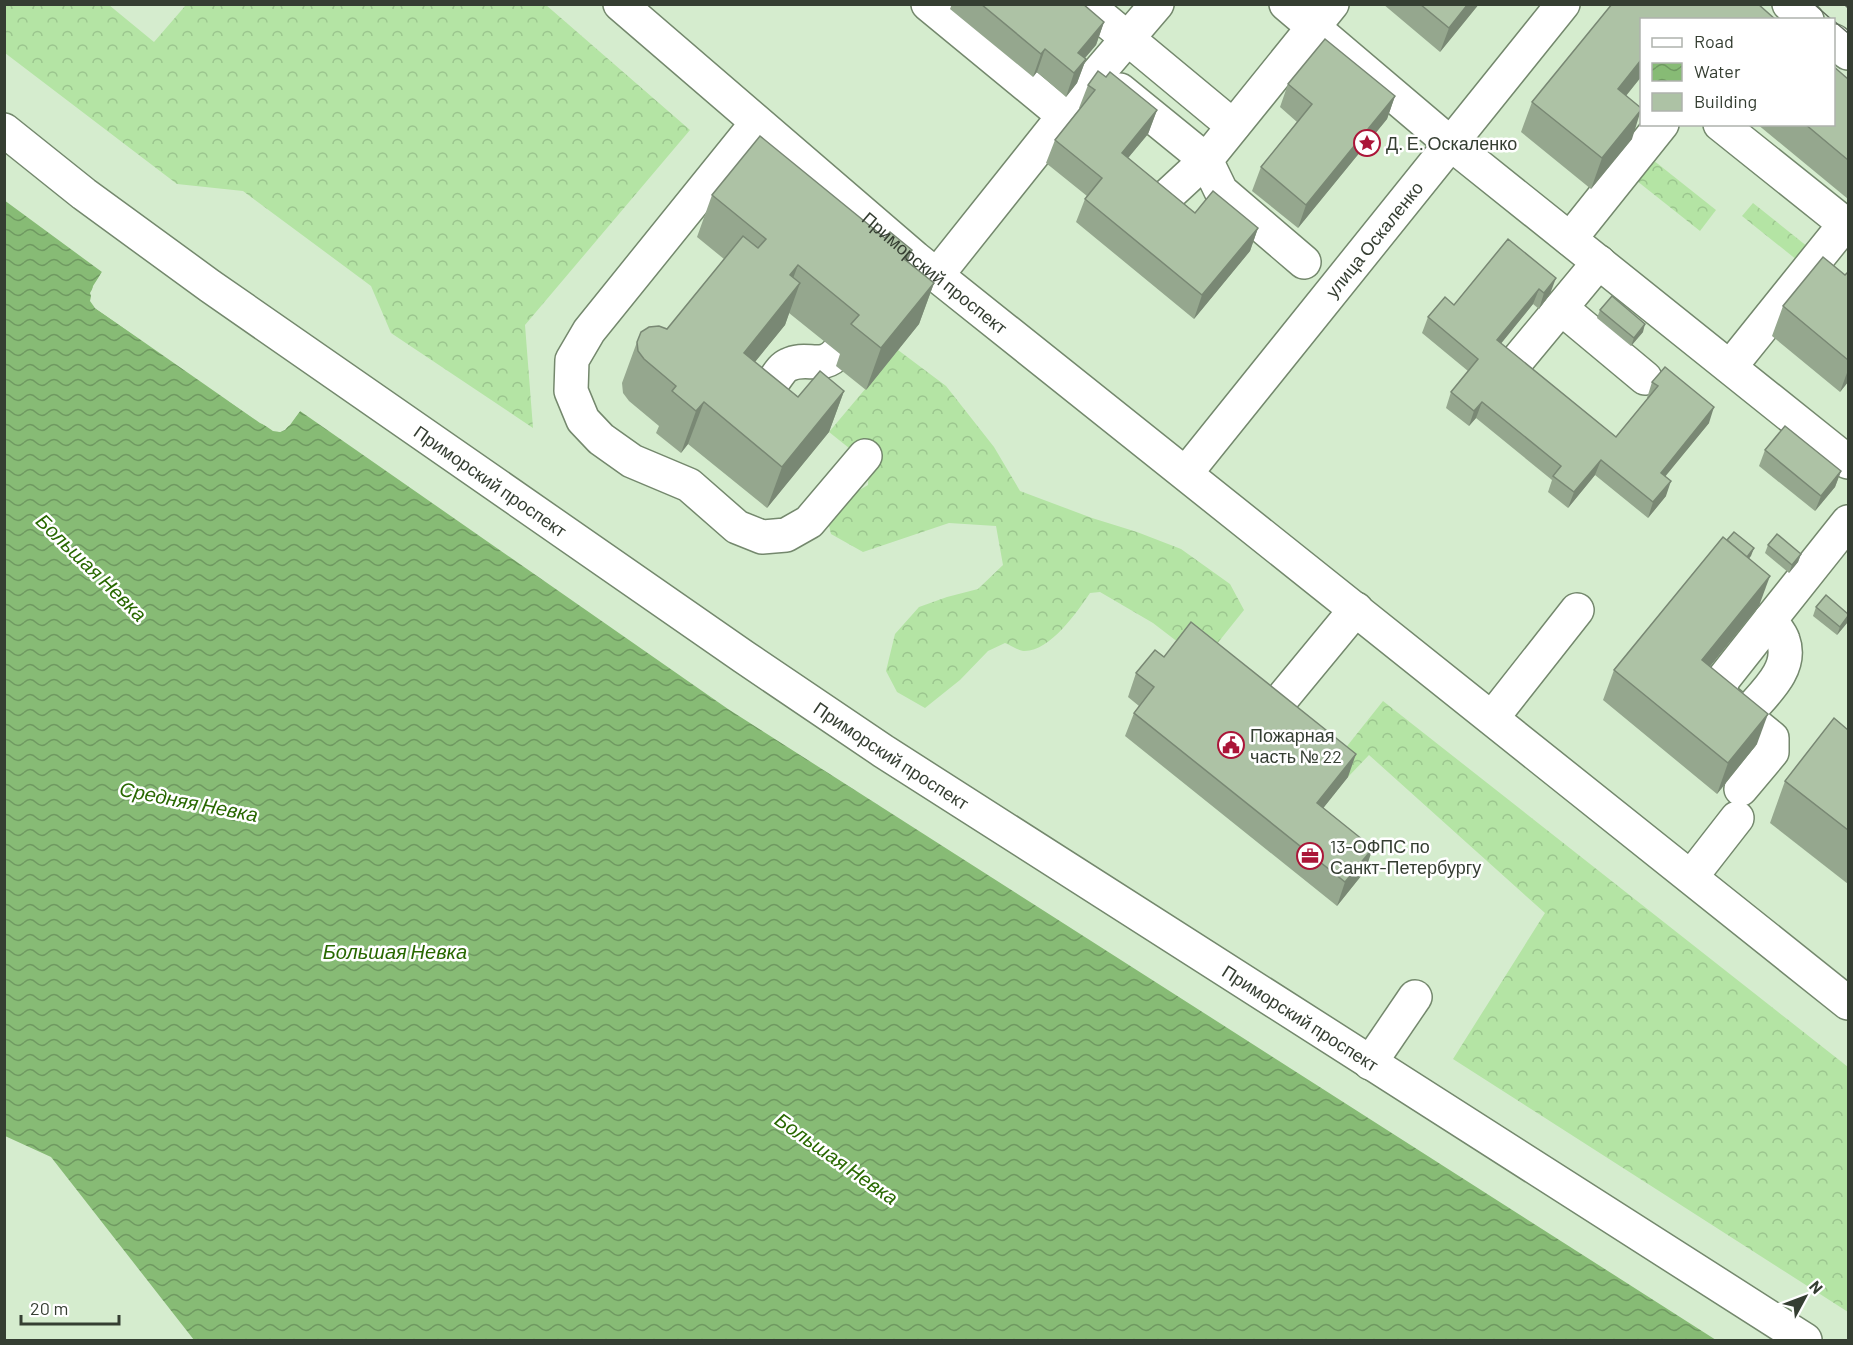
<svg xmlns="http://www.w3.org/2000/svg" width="1853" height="1345" viewBox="0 0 1853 1345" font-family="Barlow,sans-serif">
  <defs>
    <pattern id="forest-crowns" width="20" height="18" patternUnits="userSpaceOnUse" patternTransform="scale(1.5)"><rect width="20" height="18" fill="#b4e4a4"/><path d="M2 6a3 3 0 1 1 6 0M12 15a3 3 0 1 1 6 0" fill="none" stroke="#9bc58e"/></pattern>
    <pattern id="water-waves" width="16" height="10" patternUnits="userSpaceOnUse" patternTransform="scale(1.5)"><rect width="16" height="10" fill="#87bb75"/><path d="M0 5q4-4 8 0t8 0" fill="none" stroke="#6f9961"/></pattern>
  </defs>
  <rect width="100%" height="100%" fill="#d5ecce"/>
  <g fill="url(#forest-crowns)">
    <polygon points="4,5 109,5 154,42 186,5 546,5 690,130 525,325 533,428 391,333 371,286 243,191 177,184 5,53"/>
    <polygon points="1653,160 1716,210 1700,231 1637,181"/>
    <polygon points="1753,203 1808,247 1797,260 1742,216"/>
    <path d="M 898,350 L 946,386 L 994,447 L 1020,491 L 1092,518 L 1137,532 L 1181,549 L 1230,584 L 1244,610 L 1216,645 L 1183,646 L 1153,623 L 1100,592 L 1090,593 C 1077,612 1049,653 1023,651 C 1017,650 1010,645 1005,643 L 988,651 L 960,680 L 925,708 L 897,692 L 886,671 L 895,634 L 919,607 L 947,597 L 978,589 L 1003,565 L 996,526 L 949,523 L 863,552 L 831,534 L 826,513 L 846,498 L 868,485 L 869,464 L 829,432 Z"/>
    <polygon points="1383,701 1848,1067 1848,1312 1453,1059 1545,913 1369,755 1348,777 1332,765"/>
  </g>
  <polygon fill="url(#water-waves)" points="4,200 102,272 90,293 95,308 260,423 280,432 290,425 300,411 728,709 1716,1340 194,1340 51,1157 5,1136"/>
  <g fill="#d5ecce">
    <polygon points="102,272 105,274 96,287 93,300 97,306 140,335 139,338 95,308 90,301 93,286"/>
    <polygon points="231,399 274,428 283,427 297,409 300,411 285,430 280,432 273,431 229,401"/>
  </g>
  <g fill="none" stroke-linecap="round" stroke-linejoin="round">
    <defs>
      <g id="minor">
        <polyline points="928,4 1064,116"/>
        <polyline points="1086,4 1233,126"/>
        <polyline points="1286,4 1451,144 1848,462"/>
        <polyline points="1120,90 1206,160 1332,4"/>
        <polyline points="756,124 589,331 572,360 571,391 583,420 601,439 632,461 689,485 737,527 762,537 786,535 809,522 865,456"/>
        <polyline points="1720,124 1845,224 1730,367"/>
        <polyline points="1166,197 1206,160 1221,191 1304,262"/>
        <polyline points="1570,239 1662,124"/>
        <polyline points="937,275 1098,73 1157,4"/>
        <polyline points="1561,308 1645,378"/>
        <polyline points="1516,362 1599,262"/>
        <path d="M 772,383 C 777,377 781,368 788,365 C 807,355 822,371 838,352"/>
        <path id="s1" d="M 1186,473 L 1563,4"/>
        <polyline points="1285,695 1356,609"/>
        <polyline points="1741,713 1722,697 1721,682 1770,620"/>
        <polyline points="1492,718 1577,610"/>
        <path d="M 1741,789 L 1772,752 L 1772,738 L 1745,716 C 1762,695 1794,670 1783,640 C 1781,633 1774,626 1770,620 L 1848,522"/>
        <polyline points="1691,877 1737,818"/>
        <polyline points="1370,1063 1415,997"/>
      </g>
      <g id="major">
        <path id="s2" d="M 620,4 L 915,258 L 1848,1003"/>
        <polyline points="1789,4 1807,20"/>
        <polyline points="1834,41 1848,53"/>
        <path id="s3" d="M 4,130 L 84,194 L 210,286 L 744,657 L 883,751 L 1805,1340"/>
      </g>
    </defs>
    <use href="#minor" stroke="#74886d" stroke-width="36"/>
    <use href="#major" stroke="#74886d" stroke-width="36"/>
    <use href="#minor" stroke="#fff" stroke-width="33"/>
    <use href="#major" stroke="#fff" stroke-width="33"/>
    <g stroke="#606d5c" stroke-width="1.5">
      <polyline points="1814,4 1832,20"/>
      <polyline points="1844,4 1848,8"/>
      <polyline points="1834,21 1848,33"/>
    </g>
  </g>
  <g fill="#95a78e">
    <polygon points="952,4 1085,4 1085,6 1104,22 1096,45 1085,58 1086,59 1077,83 1066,97 1037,72 1033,77 950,9"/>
    <polygon points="1383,4 1479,4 1440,52"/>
    <polygon points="1612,4 1776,20 1641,20 1641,77 1626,96 1632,139 1591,189 1521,132 1532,102"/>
    <polygon points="1106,77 1157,110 1148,134 1128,158 1195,213 1258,228 1250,251 1194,319 1076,222 1085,199 1087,196 1046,163 1055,140 1080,108 1079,108 1088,85"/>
    <polygon points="1848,79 1848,199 1757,124 1833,124"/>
    <polygon points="1288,84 1395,96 1387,119 1298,228 1252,191 1261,167 1297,122 1280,107"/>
    <polygon points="712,195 908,261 934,283 919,324 866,390 836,366 840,354 789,313 785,325 755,362 798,397 844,391 829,432 767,508 688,444 681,453 656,433 659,426 629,401 623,393 622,383 637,342 667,329 724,259 697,237"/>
    <polygon points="1508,239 1550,294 1539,309 1533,304 1501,343 1616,437 1648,398 1647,398 1652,382 1709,423 1665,476 1666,496 1648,518 1595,475 1568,508 1548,492 1552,480 1476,418 1469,426 1446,408 1451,392 1468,371 1422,333 1428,317 1454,305"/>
    <polygon points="1848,272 1848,382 1840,392 1772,336 1783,306 1845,275"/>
    <polygon points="1600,310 1643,332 1631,346 1597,318"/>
    <polygon points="1765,450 1841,471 1835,487 1815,511 1759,466"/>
    <polygon points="1727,540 1754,548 1749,558 1759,606 1710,666 1757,744 1717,794 1603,700 1614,670"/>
    <polygon points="1768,545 1801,554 1798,562 1789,573 1765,553"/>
    <polygon points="1816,607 1847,623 1837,635 1813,616"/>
    <polygon points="1164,657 1348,777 1323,808 1365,871 1337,906 1125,736 1134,713 1139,706 1128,697 1136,673"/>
    <polygon points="1848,730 1848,884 1770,823 1785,781"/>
  </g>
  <g fill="#798874">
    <polygon points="1468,4 1479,4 1440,52 1449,28"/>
    <polygon points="1104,22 1096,45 1073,72 1078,53"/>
    <polygon points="1045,49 1037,72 1033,77 1041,54"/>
    <polygon points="1086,59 1077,83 1066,97 1074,73"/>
    <polygon points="1641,60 1641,77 1607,119 1618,89"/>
    <polygon points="1395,96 1387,119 1298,228 1306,205"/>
    <polygon points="1157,110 1148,134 1113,176 1122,153"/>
    <polygon points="1641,110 1632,139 1591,189 1602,158"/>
    <polygon points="1258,228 1250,251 1194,319 1202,295"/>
    <polygon points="912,250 896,292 904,259"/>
    <polygon points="798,265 784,303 800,283 785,325 728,395 744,353 790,275"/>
    <polygon points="1556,278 1550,294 1539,309 1544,293"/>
    <polygon points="934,283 919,324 866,390 881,348"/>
    <polygon points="1539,289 1533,304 1491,356 1497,340"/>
    <polygon points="1645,324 1643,332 1631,346 1634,338"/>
    <polygon points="1848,370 1848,382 1840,392"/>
    <polygon points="844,391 829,432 767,508 782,467"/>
    <polygon points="704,402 688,444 681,453 696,411"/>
    <polygon points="1482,402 1476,418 1469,426 1474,411"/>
    <polygon points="1714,407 1709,423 1655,489 1661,473"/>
    <polygon points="1601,460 1595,475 1568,508 1574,492"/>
    <polygon points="1841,471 1835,487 1815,511 1821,496"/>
    <polygon points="1671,481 1666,496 1648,518 1653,502"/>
    <polygon points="1754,548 1751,556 1738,572 1741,564"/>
    <polygon points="1801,554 1798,562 1789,573 1792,565"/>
    <polygon points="1770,576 1759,606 1691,690 1702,660"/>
    <polygon points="1848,616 1847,623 1837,635 1840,627"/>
    <polygon points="1768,714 1757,744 1717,794 1728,763"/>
    <polygon points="1356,754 1348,777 1309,826 1317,803"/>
    <polygon points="1373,848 1365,871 1337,906 1345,882"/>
  </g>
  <g fill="#adc2a5" stroke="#798874" stroke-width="1.5">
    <polygon points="981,4 1083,4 1104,22 1078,53 1086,59 1074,73 1045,49 1041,54"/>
    <polygon points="1420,4 1468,4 1449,28"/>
    <polygon points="1612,4 1758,4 1776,20 1677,20 1676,19 1675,20 1641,20 1641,60 1618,89 1641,108 1641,110 1602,158 1532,102"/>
    <polygon points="1325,39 1395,96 1306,205 1261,167 1312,104 1288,84"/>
    <polygon points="1833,66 1848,79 1848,160 1805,124 1833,124"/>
    <polygon points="1098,71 1106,77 1110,72 1157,110 1122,153 1195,213 1213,191 1258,228 1202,295 1085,199 1102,178 1055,140 1095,90 1088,85"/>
    <polygon points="760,136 885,238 890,232 912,250 904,259 934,283 881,348 851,324 859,315 798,265 790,275 800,283 744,353 798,397 820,371 844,391 782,467 704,402 696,411 672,391 676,386 644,359 638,351 637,342 641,332 649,327 659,326 667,329 743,236 758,248 766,239 712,195"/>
    <polygon points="1508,239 1556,278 1544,293 1539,289 1497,340 1616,437 1658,386 1652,382 1665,367 1714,407 1661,473 1671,481 1653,502 1601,460 1574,492 1553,476 1561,466 1482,402 1474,411 1451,392 1478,359 1428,317 1445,297 1454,305"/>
    <polygon points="1823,257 1845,275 1848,272 1848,360 1783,306"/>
    <polygon points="1612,296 1645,324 1634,338 1600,310"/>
    <polygon points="1785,426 1841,471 1821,496 1765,450"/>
    <polygon points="1734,532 1754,548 1747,557 1727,540"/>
    <polygon points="1777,534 1801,554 1792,565 1768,545"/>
    <polygon points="1723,537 1770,576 1702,660 1768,714 1728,763 1614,670"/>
    <polygon points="1826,595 1848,614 1848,616 1840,627 1816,607"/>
    <polygon points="1191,622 1356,754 1317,803 1373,848 1345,882 1134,713 1154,687 1136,673 1155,650 1164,657"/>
    <polygon points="1834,718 1848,730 1848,830 1785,781"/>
  </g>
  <defs>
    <symbol id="sight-ring" viewBox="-11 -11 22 22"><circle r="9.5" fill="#fff" stroke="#ab1538" stroke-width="1.5"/><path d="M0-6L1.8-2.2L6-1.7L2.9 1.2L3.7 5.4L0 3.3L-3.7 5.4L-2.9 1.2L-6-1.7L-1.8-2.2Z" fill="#ab1538"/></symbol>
    <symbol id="civic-ring" viewBox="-11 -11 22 22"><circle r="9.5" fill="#fff" stroke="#ab1538" stroke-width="1.5"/><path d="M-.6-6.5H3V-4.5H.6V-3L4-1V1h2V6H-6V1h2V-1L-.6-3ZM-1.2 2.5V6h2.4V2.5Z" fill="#ab1538"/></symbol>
    <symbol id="office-ring" viewBox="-11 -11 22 22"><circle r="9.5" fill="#fff" stroke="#ab1538" stroke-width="1.5"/><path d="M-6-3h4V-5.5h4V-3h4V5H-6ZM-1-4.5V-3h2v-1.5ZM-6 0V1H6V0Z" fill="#ab1538"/></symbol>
  </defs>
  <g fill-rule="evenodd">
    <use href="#sight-ring" x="1352" y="128" width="30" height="30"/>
    <use href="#civic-ring" x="1216" y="730" width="30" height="30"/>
    <use href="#office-ring" x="1295" y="841" width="30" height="30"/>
  </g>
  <g text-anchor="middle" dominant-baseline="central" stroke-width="5" stroke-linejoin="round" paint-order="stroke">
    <g font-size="18" fill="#353e32" stroke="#fff" text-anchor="start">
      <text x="1386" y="143">Д. Е. Оскаленко</text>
      <text x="1250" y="735">Пожарная<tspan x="1250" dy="21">часть № 22</tspan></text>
      <text x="1330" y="846">13-ОФПС по<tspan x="1330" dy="21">Санкт-Петербургу</tspan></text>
    </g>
    <g font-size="18" fill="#353e32" stroke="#fff">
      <text stroke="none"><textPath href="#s1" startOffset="300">улица Оскаленко</textPath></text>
      <text stroke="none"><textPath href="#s2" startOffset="414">Приморский проспект</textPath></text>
      <text stroke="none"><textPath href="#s3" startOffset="600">Приморский проспект</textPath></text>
      <text stroke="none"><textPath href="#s3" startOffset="1086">Приморский проспект</textPath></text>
      <text stroke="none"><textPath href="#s3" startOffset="1572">Приморский проспект</textPath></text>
    </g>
    <g font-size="20" font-style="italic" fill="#286800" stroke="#fff">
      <text transform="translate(92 567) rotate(44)">Большая Невка</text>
      <text transform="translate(189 801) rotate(11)">Средняя Невка</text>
      <text x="395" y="951">Большая Невка</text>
      <text transform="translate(837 1158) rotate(35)">Большая Невка</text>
    </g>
  </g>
  <rect width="1853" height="1345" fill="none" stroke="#353e32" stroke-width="12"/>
  <rect x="1640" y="18" width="195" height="108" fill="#ffffff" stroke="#aeb2ad" stroke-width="1.5"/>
  <rect x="1652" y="38" width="30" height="9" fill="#ffffff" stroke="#aeb2ad" stroke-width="1.5"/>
  <text x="1694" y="48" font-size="18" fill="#353e32">Road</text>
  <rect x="1652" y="63" width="30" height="18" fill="url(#water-waves)" stroke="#aeb2ad" stroke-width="1.5"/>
  <text x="1694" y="78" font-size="18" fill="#353e32">Water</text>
  <rect x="1652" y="93" width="30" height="18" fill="#adc2a5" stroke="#aeb2ad" stroke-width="1.5"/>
  <text x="1694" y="108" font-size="18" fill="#353e32">Building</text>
  <g transform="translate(1805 1297) rotate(49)" stroke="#ffffff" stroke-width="4.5" paint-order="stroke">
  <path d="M0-4.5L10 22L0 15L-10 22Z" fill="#353e32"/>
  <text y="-9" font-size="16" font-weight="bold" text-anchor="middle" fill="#353e32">N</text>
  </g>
  <path d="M21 1315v9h98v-9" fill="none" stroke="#353e32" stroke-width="3"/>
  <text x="30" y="1315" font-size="18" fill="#353e32" stroke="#ffffff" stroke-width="4.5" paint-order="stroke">20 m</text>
</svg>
